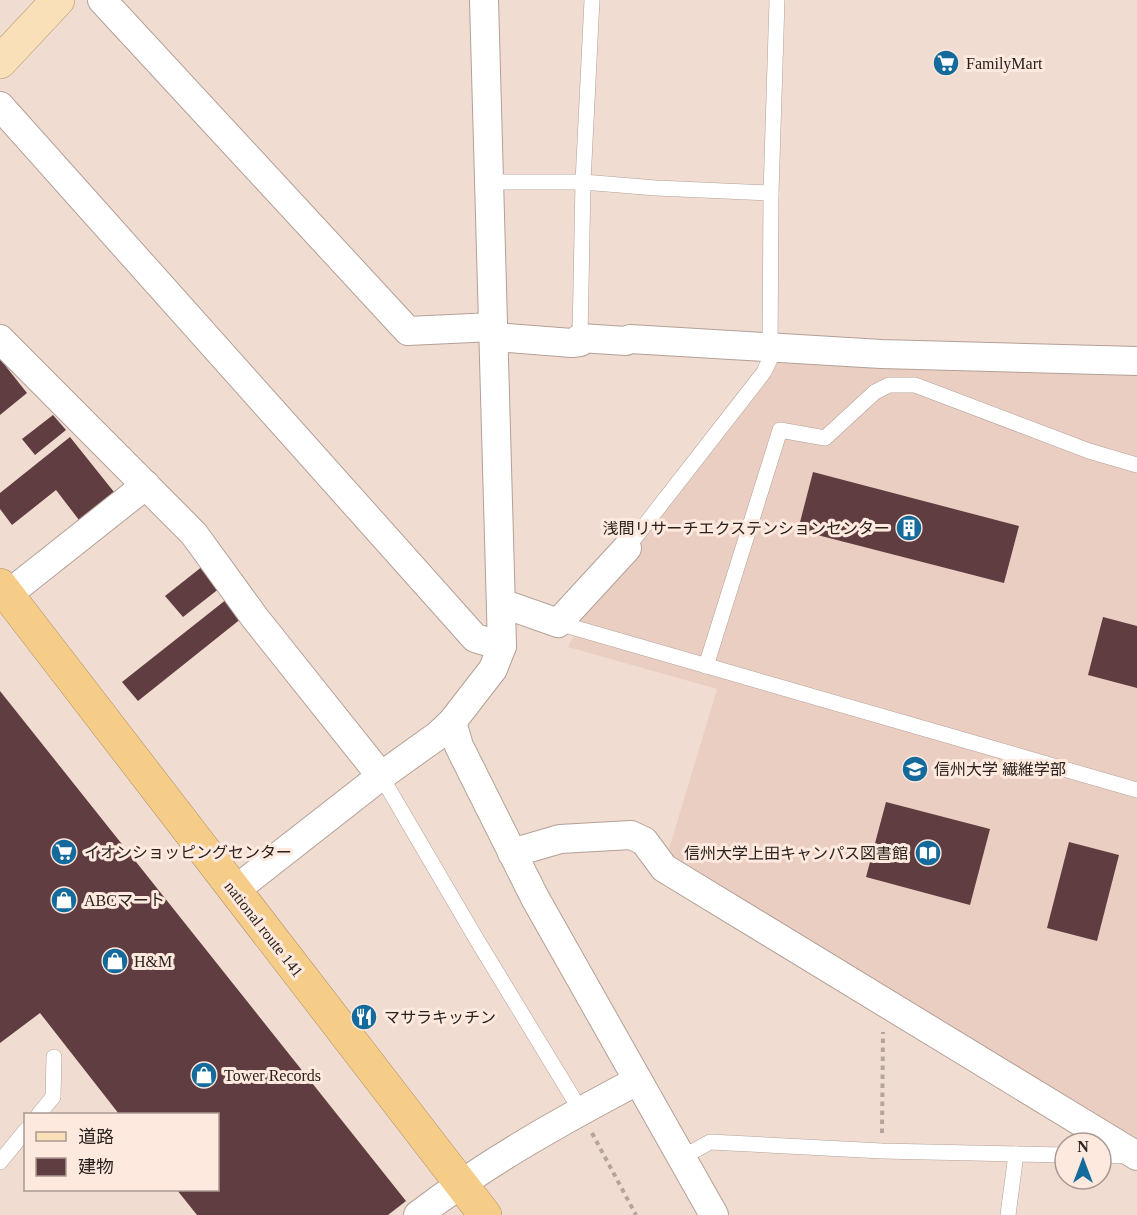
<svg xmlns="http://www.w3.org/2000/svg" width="1137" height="1215" viewBox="0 0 1137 1215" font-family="'Times New Roman','Noto Sans JP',serif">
  <rect width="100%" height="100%" fill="#f1dcd2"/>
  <polygon fill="#ebcec2" points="776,363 1137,375 1137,1141 674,864 669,849 717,689 568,647 588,608"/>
  <g fill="#603d40">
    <polygon points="0,359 27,393 0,415"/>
    <polygon points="53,415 66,430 35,455 22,439"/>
    <polygon points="70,437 114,492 79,520 56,490 12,525 0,509 0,493"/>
    <polygon points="813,472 1019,526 1004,583 798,530"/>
    <polygon points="208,562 225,584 183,617 165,596"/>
    <polygon points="227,599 242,618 138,701 122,682"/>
    <polygon points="1103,617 1137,626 1137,688 1088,675"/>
    <polygon points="0,691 406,1201 388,1215 197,1215 177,1190 218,1190 218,1114 119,1114 40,1013 0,1043"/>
    <polygon points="886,802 990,829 970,905 866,877"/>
    <polygon points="1069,842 1119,855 1097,941 1047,928"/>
  </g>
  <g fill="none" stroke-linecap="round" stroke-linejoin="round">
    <defs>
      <g id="lane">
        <polyline points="490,182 583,182 656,188 771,193"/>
        <polyline points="580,338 583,182 592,0"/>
        <polyline points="627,548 764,372 770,359 771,193 777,0"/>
        <polyline points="558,623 1137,790"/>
        <polyline points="706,666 780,430 825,438 875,392 889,385 915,385 1089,451 1137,465"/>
        <polyline points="381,776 477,940 581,1111"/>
        <polyline points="39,1114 53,1097 54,1057"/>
        <polyline points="1101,1155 1128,1156"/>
        <polyline points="681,1158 710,1142 882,1151 1065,1155"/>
        <polyline points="0,1162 26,1130"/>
        <polyline points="1008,1215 1016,1154"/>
      </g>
      <g id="street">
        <polyline points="102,0 408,331 493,327"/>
        <polyline points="0,106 475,638 502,646"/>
        <polyline points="494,337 572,343 580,342 580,338 626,341 630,339 881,354 1137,361"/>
        <polyline points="0,339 194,534 255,618 381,776"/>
        <polyline points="7,595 146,485"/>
        <polyline points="501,603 558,623 627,548"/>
        <polyline points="452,722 459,746 535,898 714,1215"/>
        <polyline points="512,853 560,839 631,835 644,841 664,868 1137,1156"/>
        <polyline points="234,891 381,776 437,736 452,722 493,669 502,646 484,0"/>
        <path d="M 418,1215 C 486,1163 561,1121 637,1081"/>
      </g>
      <polyline id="primary" points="0,62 58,0"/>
      <polyline id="highway" points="0,585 485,1215"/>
    </defs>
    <use href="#lane" stroke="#b3a096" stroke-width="16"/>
    <use href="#street" stroke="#b3a096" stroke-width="30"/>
    <use href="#primary" stroke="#ae9063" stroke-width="34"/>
    <use href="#highway" stroke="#ae9063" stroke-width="34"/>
    <g stroke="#b5a49c" stroke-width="4" stroke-dasharray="4.5 4.5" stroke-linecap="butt">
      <polyline points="592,1133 636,1215"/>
      <polyline points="882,1133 883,1032"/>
    </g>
    <use href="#lane" stroke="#fff" stroke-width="15"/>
    <use href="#street" stroke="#fff" stroke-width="28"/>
    <use href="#primary" stroke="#f9e0b8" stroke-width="33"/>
    <use href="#highway" stroke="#f5cc88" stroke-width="33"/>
  </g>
  <defs>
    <symbol id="supermarket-disc" viewBox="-11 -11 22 22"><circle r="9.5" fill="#146b9b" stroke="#fee9df"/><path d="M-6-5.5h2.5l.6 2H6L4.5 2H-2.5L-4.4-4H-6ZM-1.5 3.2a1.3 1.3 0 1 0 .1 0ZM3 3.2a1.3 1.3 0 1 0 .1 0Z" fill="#fff"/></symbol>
    <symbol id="building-disc" viewBox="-11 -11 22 22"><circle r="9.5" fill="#146b9b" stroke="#fee9df"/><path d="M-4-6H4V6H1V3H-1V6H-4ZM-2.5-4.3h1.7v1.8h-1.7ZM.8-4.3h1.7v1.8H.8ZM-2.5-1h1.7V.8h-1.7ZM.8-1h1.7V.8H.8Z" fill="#fff"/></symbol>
    <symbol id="university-disc" viewBox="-11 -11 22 22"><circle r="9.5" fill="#146b9b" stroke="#fee9df"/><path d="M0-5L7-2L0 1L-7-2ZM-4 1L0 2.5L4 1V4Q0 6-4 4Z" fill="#fff"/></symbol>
    <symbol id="library-disc" viewBox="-11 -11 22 22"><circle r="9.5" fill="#146b9b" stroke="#fee9df"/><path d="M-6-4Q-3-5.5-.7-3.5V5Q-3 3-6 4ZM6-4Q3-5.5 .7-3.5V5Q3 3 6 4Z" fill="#fff"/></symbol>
    <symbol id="shop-disc" viewBox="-11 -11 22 22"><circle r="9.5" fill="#146b9b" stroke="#fee9df"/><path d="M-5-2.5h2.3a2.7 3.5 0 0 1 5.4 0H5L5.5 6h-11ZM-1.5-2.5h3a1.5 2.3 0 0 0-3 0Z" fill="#fff"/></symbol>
    <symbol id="restaurant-disc" viewBox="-11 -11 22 22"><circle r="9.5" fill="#146b9b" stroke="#fee9df"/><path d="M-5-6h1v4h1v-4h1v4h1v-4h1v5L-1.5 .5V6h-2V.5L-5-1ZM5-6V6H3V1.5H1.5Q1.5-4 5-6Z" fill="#fff"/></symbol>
  </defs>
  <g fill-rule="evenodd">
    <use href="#supermarket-disc" x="931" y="48" width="30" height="30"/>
    <use href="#building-disc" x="894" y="513" width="30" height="30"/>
    <use href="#university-disc" x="900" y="754" width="30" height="30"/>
    <use href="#supermarket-disc" x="49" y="837" width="30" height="30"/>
    <use href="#library-disc" x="913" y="838" width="30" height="30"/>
    <use href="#shop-disc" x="49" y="885" width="30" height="30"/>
    <use href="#shop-disc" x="100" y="946" width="30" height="30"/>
    <use href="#restaurant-disc" x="349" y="1002" width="30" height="30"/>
    <use href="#shop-disc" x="189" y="1060" width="30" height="30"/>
  </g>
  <g text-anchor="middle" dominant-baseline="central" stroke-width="6" stroke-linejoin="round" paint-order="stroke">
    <g font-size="16" fill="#29221e" stroke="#fee9df" text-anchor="start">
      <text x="966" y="63">FamilyMart</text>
      <text x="890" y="528" text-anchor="end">浅間リサーチエクステンションセンター</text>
      <text x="934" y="769">信州大学 繊維学部</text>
      <text x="84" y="852">イオンショッピングセンター</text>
      <text x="908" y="853" text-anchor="end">信州大学上田キャンパス図書館</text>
      <text x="84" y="900">ABCマート</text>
      <text x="134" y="961">H&amp;M</text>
      <text x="384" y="1017">マサラキッチン</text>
      <text x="224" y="1075">Tower Records</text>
    </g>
    <g font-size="16" fill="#29221e" stroke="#fee9df">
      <text transform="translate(264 929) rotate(52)">national route 141</text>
    </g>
  </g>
  <rect x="24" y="1113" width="195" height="78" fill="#fee9df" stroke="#a99992" stroke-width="1.5"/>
  <rect x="36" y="1132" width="30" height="9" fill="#f9e0b8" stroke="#a99992" stroke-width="1.5"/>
  <text x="78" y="1143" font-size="18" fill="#29221e">道路</text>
  <rect x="36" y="1158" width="30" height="18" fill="#603d40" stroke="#a99992" stroke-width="1.5"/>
  <text x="78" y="1173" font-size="18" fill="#29221e">建物</text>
  <g transform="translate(1083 1161)"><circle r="28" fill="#fee9df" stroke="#a99992" stroke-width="1.5"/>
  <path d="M0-4.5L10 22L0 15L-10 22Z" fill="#146b9b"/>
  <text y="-9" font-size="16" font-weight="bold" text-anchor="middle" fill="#29221e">N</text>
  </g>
</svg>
